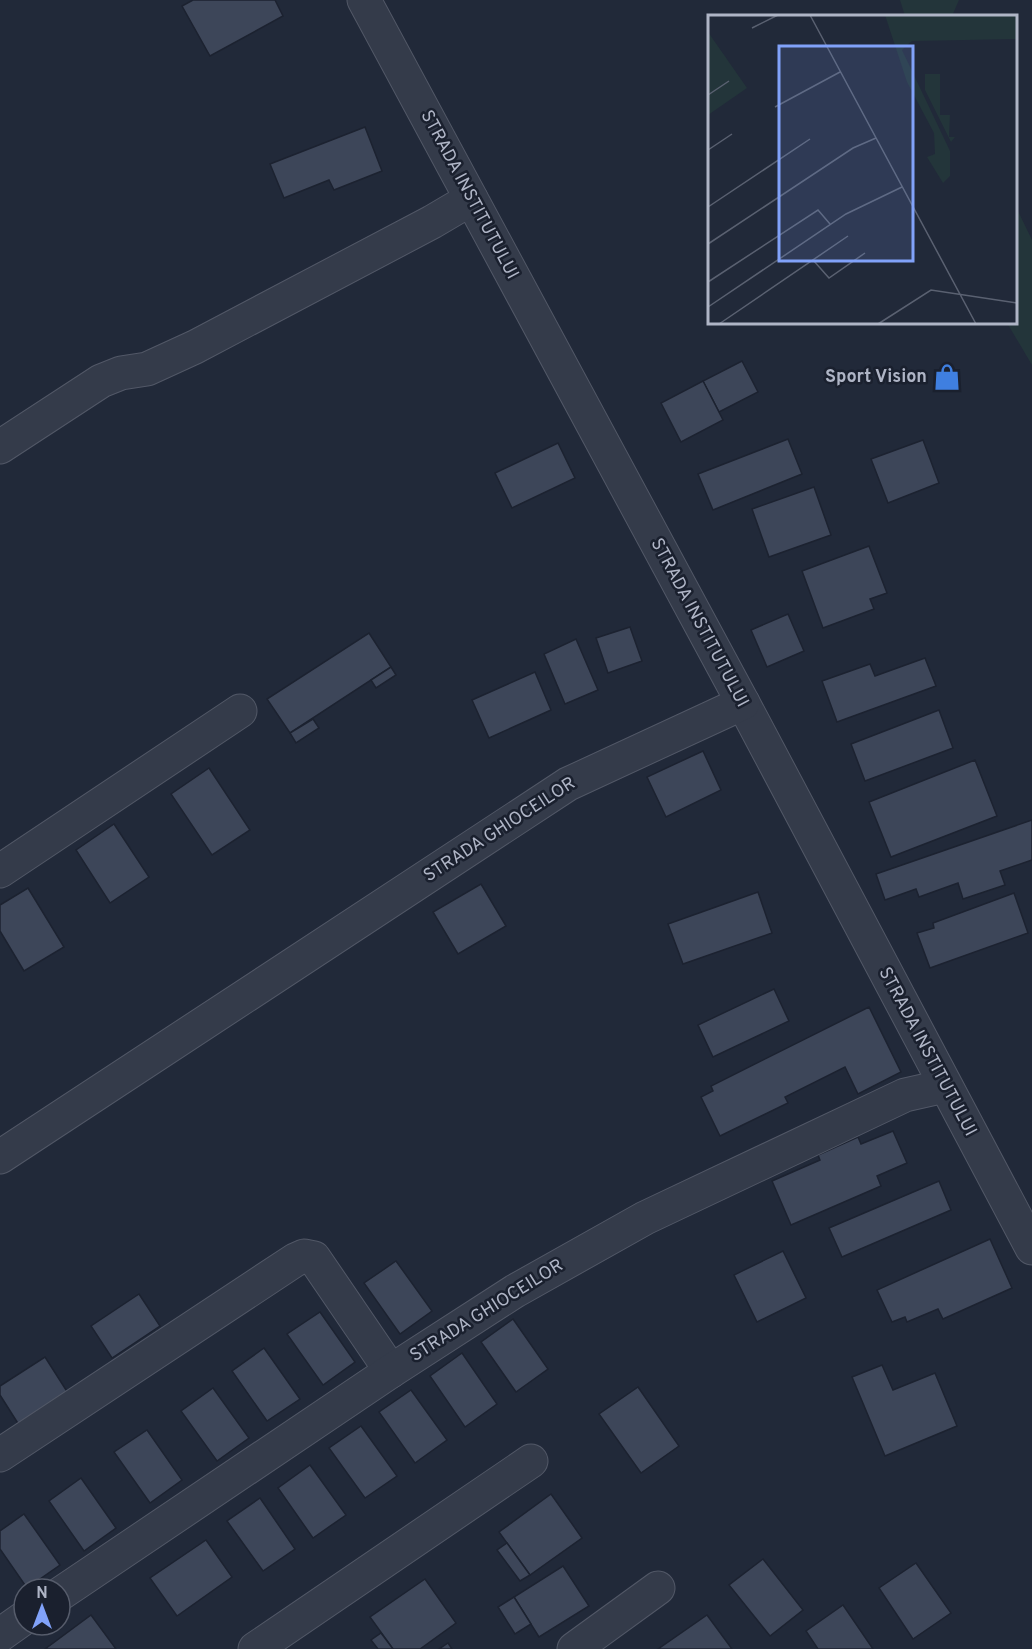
<svg xmlns="http://www.w3.org/2000/svg" width="1032" height="1649" viewBox="0 0 1032 1649" font-family="Overpass,sans-serif">
  <rect width="100%" height="100%" fill="#212939"/>
  <g fill="#23353a">
    <polygon points="900,0 959,0 952,16 905,16"/>
    <polygon points="1016,207 1032,240 1032,365 1007,323 1016,322"/>
  </g>
  <g fill="#3d4659" stroke="#1c2230" stroke-width="1.5">
    <polygon points="193,0 275,0 283,16 210,56 182,6"/>
    <polygon points="365,127 382,171 334,190 329,180 284,198 270,164"/>
    <polygon points="742,361 758,392 719,412 703,381"/>
    <polygon points="703,381 723,420 681,442 661,403"/>
    <polygon points="788,439 802,474 713,510 698,474"/>
    <polygon points="923,440 939,483 888,503 871,459"/>
    <polygon points="558,443 575,478 512,508 495,473"/>
    <polygon points="814,487 831,535 769,557 752,509"/>
    <polygon points="869,546 887,593 870,599 874,609 823,628 802,571"/>
    <polygon points="788,614 804,651 767,667 751,630"/>
    <polygon points="630,627 642,661 608,673 596,638"/>
    <polygon points="369,633 391,667 290,733 267,699"/>
    <polygon points="576,639 598,690 565,704 544,654"/>
    <polygon points="925,658 936,686 837,722 822,681 870,664 875,676"/>
    <polygon points="391,667 396,675 376,688 371,680"/>
    <polygon points="535,672 551,710 489,738 472,700"/>
    <polygon points="939,710 953,748 865,781 851,744"/>
    <polygon points="313,719 319,728 296,743 290,733"/>
    <polygon points="703,751 721,790 666,817 647,777"/>
    <polygon points="975,760 997,816 891,857 869,802"/>
    <polygon points="209,768 250,830 212,855 171,794"/>
    <polygon points="1032,820 1032,860 1000,871 1005,885 963,899 958,883 919,897 916,889 885,900 876,874"/>
    <polygon points="114,824 149,877 110,903 76,850"/>
    <polygon points="481,884 506,926 458,954 433,912"/>
    <polygon points="28,888 64,947 24,971 0,931 0,905"/>
    <polygon points="758,892 772,933 683,964 668,924"/>
    <polygon points="1014,893 1028,933 930,968 917,933 934,928 933,923"/>
    <polygon points="774,989 789,1021 713,1057 698,1025"/>
    <polygon points="869,1007 901,1072 858,1094 845,1067 785,1097 788,1103 720,1136 701,1097 713,1091 711,1086"/>
    <polygon points="893,1131 907,1163 877,1176 881,1186 791,1225 772,1181 820,1160 818,1155 858,1137 861,1144"/>
    <polygon points="939,1181 951,1210 842,1257 829,1228"/>
    <polygon points="990,1239 1012,1288 943,1319 938,1309 907,1322 905,1317 892,1322 877,1290"/>
    <polygon points="783,1251 806,1298 757,1322 734,1275"/>
    <polygon points="396,1261 432,1311 400,1334 364,1283"/>
    <polygon points="139,1294 160,1326 112,1358 91,1326"/>
    <polygon points="320,1312 355,1362 323,1385 287,1334"/>
    <polygon points="513,1319 548,1369 516,1392 481,1342"/>
    <polygon points="264,1348 300,1399 267,1421 232,1371"/>
    <polygon points="462,1353 497,1404 465,1427 430,1376"/>
    <polygon points="45,1357 68,1393 19,1425 0,1395 0,1386"/>
    <polygon points="882,1365 893,1390 935,1373 957,1426 885,1456 852,1377"/>
    <polygon points="638,1387 679,1446 641,1473 599,1414"/>
    <polygon points="213,1388 249,1438 217,1461 181,1411"/>
    <polygon points="411,1390 447,1440 415,1463 379,1412"/>
    <polygon points="361,1426 397,1476 365,1498 329,1448"/>
    <polygon points="147,1430 182,1480 150,1503 114,1452"/>
    <polygon points="310,1465 346,1515 313,1538 278,1488"/>
    <polygon points="81,1478 116,1528 84,1551 49,1501"/>
    <polygon points="551,1494 582,1538 530,1575 499,1532"/>
    <polygon points="260,1498 295,1549 263,1571 227,1521"/>
    <polygon points="24,1514 60,1565 27,1588 0,1549 0,1531"/>
    <polygon points="206,1540 232,1577 177,1616 150,1578"/>
    <polygon points="507,1543 530,1575 520,1581 497,1550"/>
    <polygon points="763,1559 803,1610 770,1636 729,1585"/>
    <polygon points="916,1563 951,1613 913,1639 879,1588"/>
    <polygon points="563,1566 589,1606 539,1637 514,1597"/>
    <polygon points="425,1579 456,1623 420,1649 393,1649 370,1617"/>
    <polygon points="514,1597 531,1624 515,1634 498,1607"/>
    <polygon points="843,1605 873,1649 818,1649 806,1631"/>
    <polygon points="91,1615 116,1649 45,1649"/>
    <polygon points="707,1615 732,1649 658,1649"/>
    <polygon points="381,1633 393,1649 378,1649 371,1640"/>
    <polygon points="448,1643 452,1649 439,1649"/>
  </g>
  <g fill="none" stroke-linecap="round" stroke-linejoin="round">
    <defs>
      <g id="street">
        <polyline points="364,0 743,703 1032,1248"/>
        <polyline points="0,447 101,381 121,373 147,369 195,347 432,222 471,199"/>
        <polyline points="0,871 240,711"/>
        <polyline points="0,1157 568,784 743,703"/>
        <polyline points="0,1455 295,1260 304,1256 314,1258 391,1371"/>
        <polyline points="60,1594 391,1371 515,1291 645,1218 905,1095 945,1086"/>
        <polyline points="0,1635 24,1618"/>
        <polyline points="255,1649 531,1461"/>
        <polyline points="574,1649 658,1588"/>
      </g>
    </defs>
    <use href="#street" stroke="#525867" stroke-width="35"/>
    <use href="#street" stroke="#343b4a" stroke-width="33"/>
  </g>
  <defs>
    <symbol id="shop-bare" viewBox="-9 -9 18 18"><path d="M-5-2.5h2.3a2.7 3.5 0 0 1 5.4 0H5L5.5 6h-11ZM-1.5-2.5h3a1.5 2.3 0 0 0-3 0Z" fill="#3f7fe0" stroke="#1a202e" stroke-width="2.5" paint-order="stroke"/></symbol>
  </defs>
  <g fill-rule="evenodd">
    <use href="#shop-bare" x="928" y="358" width="38" height="38"/>
  </g>
  <g text-anchor="middle" dominant-baseline="central" stroke-width="5" stroke-linejoin="round" paint-order="stroke">
    <g font-size="18" fill="#afb5c6" stroke="#1a202e">
      <text transform="translate(469 195) rotate(62)">STRADA INSTITUTULUI</text>
      <text transform="translate(699 623) rotate(62)">STRADA INSTITUTULUI</text>
      <text transform="translate(500 830) rotate(-33)">STRADA GHIOCEILOR</text>
      <text transform="translate(927 1052) rotate(62)">STRADA INSTITUTULUI</text>
      <text transform="translate(487 1311) rotate(-32)">STRADA GHIOCEILOR</text>
    </g>
    <g font-size="18" font-weight="bold" fill="#afb5c6" stroke="#1a202e" text-anchor="end">
      <text x="927" y="377">Sport Vision</text>
    </g>
  </g>
  <g transform="translate(708 15)">
    <rect width="309" height="309" fill="#212939"/>
    <path d="M 177,0 L 309,0 L 309,24 L 204,26 L 194,35 L 242,136 L 242,161 L 235,168 L 219,142 L 227,139 L 226,118 L 199,67 ZM 0,17 L 39,73 L 0,100 ZM 217,59 L 232,59 L 232,100 L 242,100 L 241,122 L 247,122 L 243,127 L 217,75 Z" fill="#23353a"/>
    <path fill="none" stroke="#5a6171" stroke-width="1.5" d="M 102,0 L 268,309M 44,13 L 70,0M 0,80 L 21,66M 67,92 L 132,57M 0,135 L 24,119M 0,192 L 102,124M 0,229 L 145,133 L 168,123M 105,245 L 121,263 L 157,238M 0,267 L 110,195 L 122,209M 0,292 L 138,199 L 194,172M 11,309 L 140,221M 170,309 L 223,275 L 309,288"/>
    <path fill="#81a2f9" fill-opacity="0.15" stroke="#81a2f9" stroke-width="3" d="M 71,31 L 205,31 L 205,246 L 71,246 Z"/>
    <rect width="309" height="309" fill="none" stroke="#afb5c6" stroke-width="3"/>
  </g>
  <g transform="translate(42 1607)"><circle r="28" fill="#1a202e" stroke="#565c6b" stroke-width="1.5"/>
  <path d="M0-4.5L10 22L0 15L-10 22Z" fill="#81a2f9"/>
  <text y="-9" font-size="16" font-weight="bold" text-anchor="middle" fill="#afb5c6">N</text>
  </g>
</svg>
